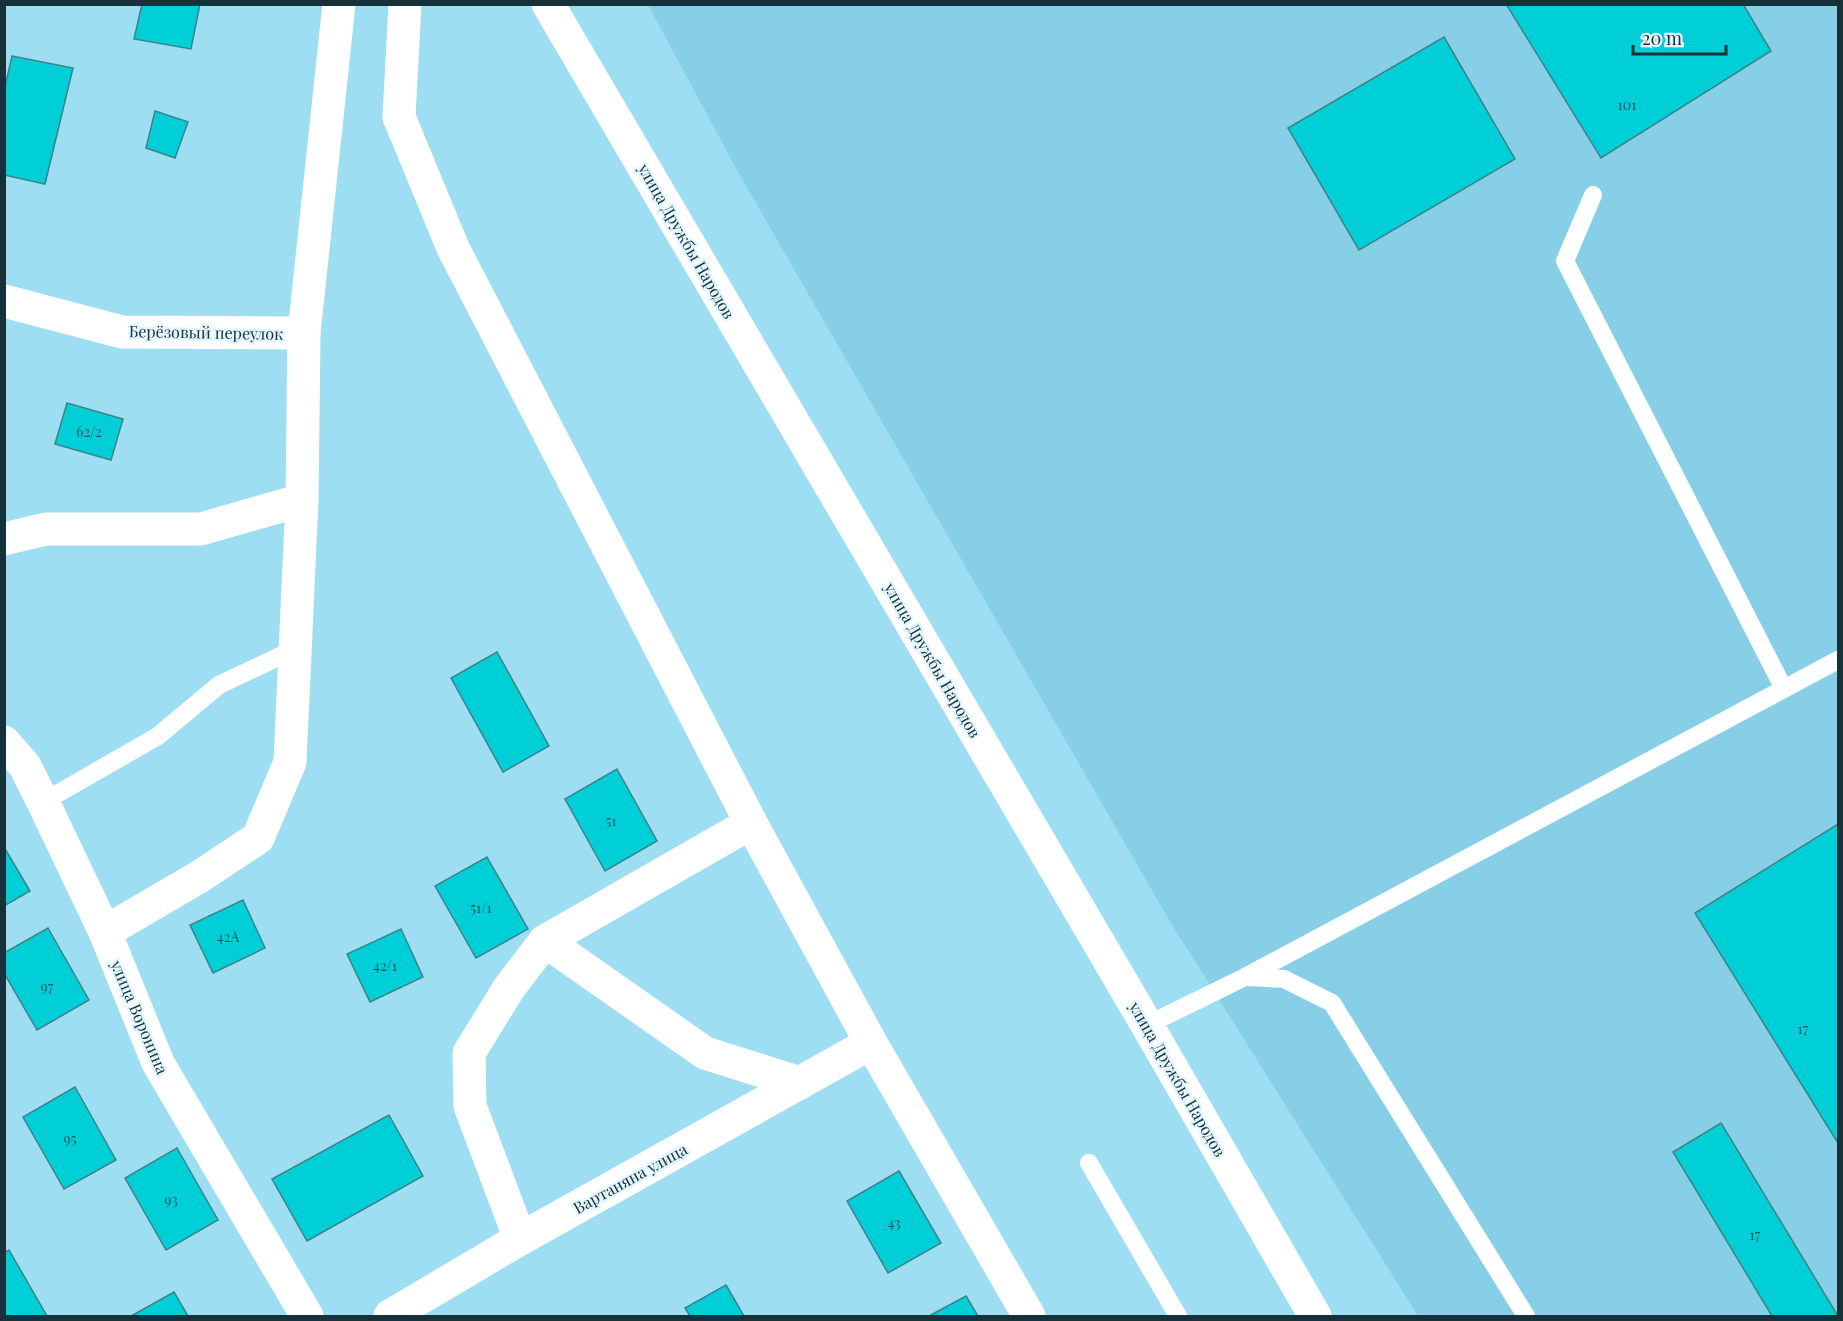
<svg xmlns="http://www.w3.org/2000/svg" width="1843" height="1321" viewBox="0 0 1843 1321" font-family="'Playfair Display',serif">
  <rect width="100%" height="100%" fill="#9edef3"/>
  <polygon fill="#87cfe7" points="648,5 1838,5 1838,1316 1418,1316 1169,920 738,172"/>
  <g fill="#00cfd8" stroke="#3c8388" stroke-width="1.5">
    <polygon points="142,4 200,4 191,49 134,39"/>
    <polygon points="1506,4 1743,4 1771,51 1601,158"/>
    <polygon points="1444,37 1515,159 1359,250 1288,128"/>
    <polygon points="12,56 73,68 45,184 4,175 4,91"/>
    <polygon points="155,111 188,122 175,158 146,148"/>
    <polygon points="67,403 123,419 111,460 55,444"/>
    <polygon points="497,652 549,746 503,772 451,678"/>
    <polygon points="617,769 657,841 605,871 565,799"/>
    <polygon points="1838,824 1838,1143 1695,913"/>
    <polygon points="4,847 30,891 4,906"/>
    <polygon points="487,857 528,929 476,958 435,886"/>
    <polygon points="243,900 265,948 213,973 190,925"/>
    <polygon points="48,928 89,1000 37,1030 4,973 4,953"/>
    <polygon points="401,929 423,977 370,1002 347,954"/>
    <polygon points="75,1087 116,1160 64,1189 23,1117"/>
    <polygon points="389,1115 423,1176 307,1241 272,1179"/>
    <polygon points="1721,1123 1838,1316 1772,1316 1673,1152"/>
    <polygon points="177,1148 218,1220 166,1250 125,1178"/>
    <polygon points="899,1171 941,1243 888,1273 847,1201"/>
    <polygon points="9,1250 47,1316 4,1316 4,1253"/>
    <polygon points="726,1285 744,1316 690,1316 685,1308"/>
    <polygon points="174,1292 188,1316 131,1316"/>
    <polygon points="966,1296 978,1316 929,1316"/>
  </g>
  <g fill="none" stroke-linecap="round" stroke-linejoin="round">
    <g stroke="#fff" stroke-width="18">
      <polyline points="1593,195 1565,261 1784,689"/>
      <polyline points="43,802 158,736 219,685 295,649"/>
      <polyline points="1247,977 1284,979 1332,1003 1526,1316"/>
      <polyline points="1147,1025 1245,977 1838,660"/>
      <polyline points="1089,1163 1178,1316"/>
    </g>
    <g stroke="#fff" stroke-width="33">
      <polyline points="405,4 399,117 453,248 751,823 871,1043 1029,1316"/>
      <polyline points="4,301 122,332 304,333"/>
      <polyline points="4,539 46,529 201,529 302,500"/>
      <polyline points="4,742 25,766 43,802 105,932 158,1063 307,1316"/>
      <polyline points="105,932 199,877 258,838 290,762 302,500 304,333 339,4"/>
      <polyline points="545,941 705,1053 800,1083"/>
      <polyline points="520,1239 470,1106 469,1053 509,988 545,941 751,823"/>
      <polyline points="390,1316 520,1239 871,1043"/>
    </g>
    <polyline stroke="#fff" stroke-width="33" points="548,4 1147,1025 1315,1316"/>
  </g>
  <g text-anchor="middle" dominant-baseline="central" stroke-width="5" stroke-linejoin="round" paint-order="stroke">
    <g font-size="14" fill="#105861">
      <text x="1627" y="104">101</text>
      <text x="89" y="431">62/2</text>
      <text x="611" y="820">51</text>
      <text x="481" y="907">51/1</text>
      <text x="228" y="936">42А</text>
      <text x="385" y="965">42/1</text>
      <text x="47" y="986">97</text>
      <text x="1803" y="1028">17</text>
      <text x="70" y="1138">95</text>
      <text x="171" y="1199">93</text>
      <text x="894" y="1222">43</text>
      <text x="1755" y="1234">17</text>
    </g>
    <g font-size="16" fill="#163139" stroke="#e5f7fe">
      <text transform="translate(687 241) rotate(60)">улица Дружбы Народов</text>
      <text transform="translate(206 332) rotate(1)">Берёзовый переулок</text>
      <text transform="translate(933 660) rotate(60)">улица Дружбы Народов</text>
      <text transform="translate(140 1017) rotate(67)">улица Воронина</text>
      <text transform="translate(1178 1079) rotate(60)">улица Дружбы Народов</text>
      <text transform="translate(630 1178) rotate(-29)">Вартаняна улица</text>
    </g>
  </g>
  <rect width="1843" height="1321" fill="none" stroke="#163139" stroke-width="12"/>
  <path d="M1633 45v9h93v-9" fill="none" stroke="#163139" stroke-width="3"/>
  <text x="1642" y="45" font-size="18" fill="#163139" stroke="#e5f7fe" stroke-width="4.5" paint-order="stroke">20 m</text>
</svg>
